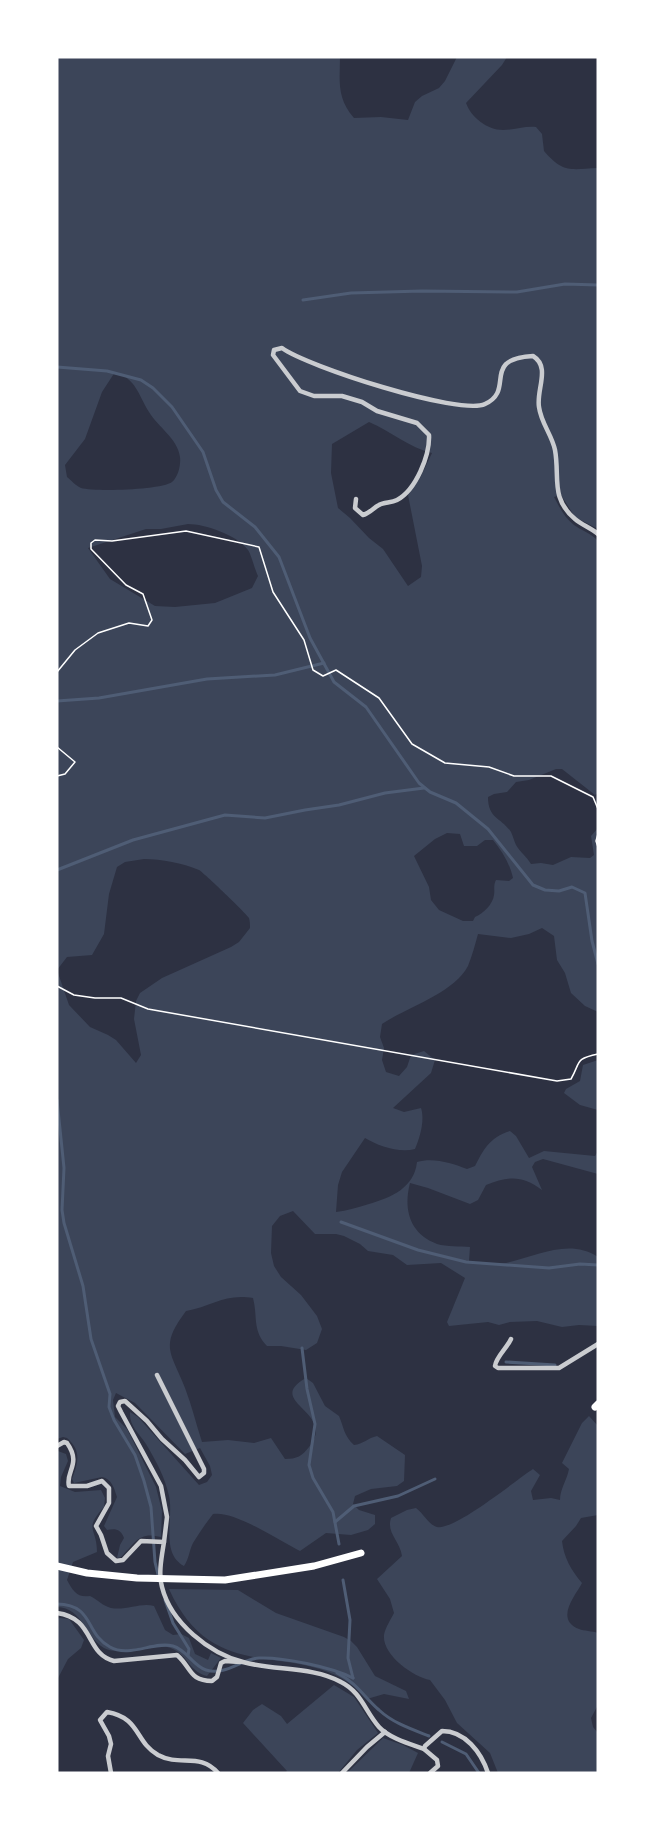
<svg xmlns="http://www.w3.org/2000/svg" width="655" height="1830" viewBox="0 0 655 1830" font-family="Montserrat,sans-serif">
  <rect width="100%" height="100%" fill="#2d3142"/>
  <g fill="#3c4559" fill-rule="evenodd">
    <path d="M 57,57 L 340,57 C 340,79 336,98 354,118 L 381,117 L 408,120 L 415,102 L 422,96 L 439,88 L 445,81 L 457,57 L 507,57 L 502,65 L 466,103 C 471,117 487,130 503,130 C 514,130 524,126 536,127 L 542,134 L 544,151 C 564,174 571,169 598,168 L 598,529 L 575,517 L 561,495 L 554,497 C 560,508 564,517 574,525 C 582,531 591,533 598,541 L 598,793 L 595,795 L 562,769 L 556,769 L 529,780 L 516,782 L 507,792 L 494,794 L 488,797 C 488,819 501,817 511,832 C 513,836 514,841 516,845 C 520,852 527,857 531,864 L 541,863 L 553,865 L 571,857 L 590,858 L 594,855 L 591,836 L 598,828 L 598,1012 L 585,1006 L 571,993 L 565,973 L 557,960 L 554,936 L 542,928 L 529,934 L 511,938 L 478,934 C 475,945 472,956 468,966 C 453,994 407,1007 382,1024 L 380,1037 L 384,1048 L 382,1060 L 386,1072 L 399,1076 L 407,1067 L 411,1055 L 424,1051 L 435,1060 L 431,1073 L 393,1108 L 404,1112 L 421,1108 C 425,1120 420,1138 415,1149 C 399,1153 378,1146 365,1138 L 342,1172 L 338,1185 L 336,1212 C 347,1211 358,1207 369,1204 C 392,1197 414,1188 417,1162 C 433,1157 452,1163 467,1169 L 475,1166 C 484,1149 489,1138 510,1131 L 516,1136 L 529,1158 L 544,1151 L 595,1156 L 598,1151 L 598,1174 L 543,1159 L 535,1162 L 532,1167 L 542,1190 C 522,1175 509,1176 486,1185 L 478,1200 L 470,1204 L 428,1188 L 410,1183 C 403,1210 410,1234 437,1244 C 447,1247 460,1246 470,1247 L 469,1261 C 481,1263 494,1265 506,1263 C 537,1256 569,1238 598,1257 L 598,1326 L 579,1325 L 562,1327 L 537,1321 L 510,1322 L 499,1325 L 488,1322 L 449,1326 L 447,1322 L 465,1278 L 441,1263 L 407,1265 L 393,1255 L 368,1251 L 360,1244 L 344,1236 L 336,1234 L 315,1234 L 293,1211 L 280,1216 L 272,1226 L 271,1253 L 274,1266 L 281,1277 L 301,1295 L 317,1316 L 322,1329 L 317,1343 L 306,1350 L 281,1346 L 267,1346 C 252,1330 258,1317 253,1298 C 226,1293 212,1306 186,1311 C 159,1347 171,1352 185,1388 C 192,1406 196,1424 202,1442 L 228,1440 L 254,1443 L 271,1438 L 285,1459 C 297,1459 302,1456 309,1447 C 338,1412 263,1402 306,1378 L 313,1383 L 325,1406 L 339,1416 C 344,1428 344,1436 354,1445 C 363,1444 368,1438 377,1436 L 405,1455 L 404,1481 L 397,1486 L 371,1489 L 355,1496 L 353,1504 L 359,1510 L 375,1515 L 375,1524 L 368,1530 L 351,1535 L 326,1533 L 300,1551 C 280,1541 234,1510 213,1514 C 206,1523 199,1533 193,1543 C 189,1551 189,1559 184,1566 C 160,1553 174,1518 169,1496 C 165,1477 156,1461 146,1444 C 139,1433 129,1426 130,1412 L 138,1417 L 199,1485 L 207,1482 L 212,1475 L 210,1466 L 200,1448 L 185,1454 L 135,1403 L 116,1393 L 113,1400 L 115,1417 L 127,1429 L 156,1487 L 162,1511 L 161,1537 C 139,1531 135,1543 121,1557 L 117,1558 L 120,1545 L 124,1538 C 121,1529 115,1528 107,1530 L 104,1526 L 117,1497 C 114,1488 112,1479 102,1477 L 74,1483 L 72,1479 C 78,1463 82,1451 67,1438 L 63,1437 L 57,1439 ZM 115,372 C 136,379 138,394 149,412 C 158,427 178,439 180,457 C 181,465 178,477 172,482 C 162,490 94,492 81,488 C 76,486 71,480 67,477 L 65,465 L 85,439 L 102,392 ZM 369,422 C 391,431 409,448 432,453 L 420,478 L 408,495 L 422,566 L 421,577 L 408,586 L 383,549 L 369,538 L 350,518 L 338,508 L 331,473 L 332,444 ZM 188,524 C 205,524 237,535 248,550 C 251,554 255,570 258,576 L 252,588 L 215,603 L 175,607 L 155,606 L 110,579 L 88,548 L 146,529 L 161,529 ZM 447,833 L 460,834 L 464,846 L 477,846 L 485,840 L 493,840 C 502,851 510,864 513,878 L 509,881 L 496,880 C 493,886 495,889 494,895 C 493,904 483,914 475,917 L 473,921 L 463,921 L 439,910 L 431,900 L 429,887 L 414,856 L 435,839 ZM 144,859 C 162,859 182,863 199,870 C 203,872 248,915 249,918 C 250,921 250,925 250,928 L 239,942 L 231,947 L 162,978 L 140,993 L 136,1001 L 134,1019 L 141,1055 L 136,1063 L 116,1040 L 108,1035 L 90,1027 L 69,1005 L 57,970 L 67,957 L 92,955 L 104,934 L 109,894 L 117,867 L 125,862 Z"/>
    <polygon points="598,1060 598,1110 580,1105 564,1093 566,1089 580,1081 583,1065"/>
    <path d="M 589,1416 L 598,1426 L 598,1515 L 581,1518 L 576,1526 L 562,1541 C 564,1558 571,1570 582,1583 C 576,1595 554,1619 579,1629 C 584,1631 592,1631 598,1633 L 598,1705 L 591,1718 L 593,1727 L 598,1733 L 598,1773 L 498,1773 L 490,1753 L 457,1723 L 445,1700 L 430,1680 C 413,1677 382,1655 384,1635 C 385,1628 391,1619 394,1613 L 390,1599 L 377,1579 L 402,1556 C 400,1541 386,1533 391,1518 L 407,1510 L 416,1508 C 424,1514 429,1525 437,1527 C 454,1531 516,1480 533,1469 L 540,1475 L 531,1491 L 533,1500 L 551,1498 L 560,1500 C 560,1489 567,1480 569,1469 L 562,1463 L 582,1423 Z"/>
    <path d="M 58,1451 L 66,1454 L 68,1461 L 61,1477 L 60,1486 L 75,1492 L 101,1490 L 105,1498 L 104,1507 C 83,1530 97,1527 97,1552 L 73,1562 L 67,1580 C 73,1591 77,1598 90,1596 C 98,1600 103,1606 111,1608 C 126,1611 141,1602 154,1606 L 165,1630 L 173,1635 L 181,1634 L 189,1638 L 195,1654 L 208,1660 L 211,1653 L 221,1658 L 207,1676 C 187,1671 188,1652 167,1647 C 147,1642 119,1657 104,1648 C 85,1637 83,1608 57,1607 Z"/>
    <path d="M 169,1589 L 238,1590 L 276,1613 L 344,1637 L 351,1641 L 357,1647 L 375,1676 L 406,1691 L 409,1699 L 384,1694 L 367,1699 C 306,1631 217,1696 169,1589 Z"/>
    <polygon points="60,1618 69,1619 84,1640 81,1648 68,1659 57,1680 57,1619"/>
    <polygon points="334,1685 354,1697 378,1733 357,1750 338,1773 285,1773 287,1771 243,1723 253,1710 262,1704 281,1716 287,1724"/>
    <polygon points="383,1738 403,1745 418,1753 409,1773 348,1772"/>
  </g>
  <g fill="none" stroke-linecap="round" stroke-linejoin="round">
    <g stroke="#4f5d75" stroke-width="3">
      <polyline points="303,300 351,293 422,291 517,292 565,284 598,285"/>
      <polyline points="57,367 107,371 141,380 153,388 172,407 203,452 216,490 223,502 255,527 279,557 310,638 334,682 366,707 419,783 430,792 456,803 488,829 533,885 545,890 559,891 572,887 585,893 592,941 598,964"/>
      <polyline points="57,701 99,698 207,679 275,675 324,663"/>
      <polyline points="57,870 133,840 225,815 265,818 305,810 339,805 385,793 424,788"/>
      <polyline points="57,1100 64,1168 62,1210 64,1223 83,1286 91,1339 110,1394 109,1407 114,1420 135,1455 144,1481 151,1507 155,1562 159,1579"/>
      <polyline points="341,1222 418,1250 466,1262 549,1268 580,1264 598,1265"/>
      <polyline points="302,1348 307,1389 315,1424 309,1465 313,1478 333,1512 339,1544"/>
      <polyline points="506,1362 555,1365"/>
      <polyline points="335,1522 354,1506 398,1496 435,1479"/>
      <polyline points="343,1580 350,1620 348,1658 353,1678"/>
      <polyline points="165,1600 173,1623 189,1649 188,1656"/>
      <path d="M 57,1604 C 95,1605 84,1633 110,1647 C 129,1658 154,1641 173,1646 C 187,1650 193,1666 206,1670 C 226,1676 241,1659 259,1658 C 283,1657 331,1667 353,1678"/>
      <path d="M 337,1673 C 357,1683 363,1696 379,1710 C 393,1723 411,1729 429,1736"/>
      <polyline points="442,1742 466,1754 479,1773"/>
    </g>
    <g stroke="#fff" stroke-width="1.5">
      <polyline points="57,672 75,650 98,633 129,623 148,626 152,620 143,594 126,585 91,549 91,543 95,540 112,541 186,531 259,547 273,592 304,640 313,670 323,676 336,670 379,698 412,744 445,763 489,767 514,776 551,776 593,797 598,809"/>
      <polyline points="57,747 75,762 65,774 57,776"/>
      <polyline points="598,834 596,841 598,847"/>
      <path d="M 57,986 L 74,995 L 95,998 L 121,998 L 148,1009 L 557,1081 L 571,1079 C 581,1062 574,1059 598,1054"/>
    </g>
    <g stroke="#caccd0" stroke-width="4.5">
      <path d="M 356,499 L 355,508 L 363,515 C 370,513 373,508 379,505 C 384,502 391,503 397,500 C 416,490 430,455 429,435 L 417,423 L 377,411 L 362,402 L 342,396 L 314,396 L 300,391 L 273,355 L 274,350 L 282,348 C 306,366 460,416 485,404 C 516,390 480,359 533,356 C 551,367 536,390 539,407 C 541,423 552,435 555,450 C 560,477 550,498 575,519 C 582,525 591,528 598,534"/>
      <path d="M 511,1339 C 507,1348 496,1357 495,1366 L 498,1368 L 559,1368 L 598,1344"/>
      <polyline points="157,1375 204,1469 204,1473 199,1477 185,1460 162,1439 147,1421 125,1401 120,1402 118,1406 121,1412 161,1486 167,1517 164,1542"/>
      <path d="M 57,1446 L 64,1442 L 67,1443 C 82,1464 65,1472 69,1486 L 87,1486 L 102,1481 L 109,1488 L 109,1503 L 96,1526 L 101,1535 L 107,1553 L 116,1561 L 123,1560 L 141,1541 L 164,1542 C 162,1555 158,1574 162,1587 C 171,1623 209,1653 243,1662 C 274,1671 312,1666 341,1682 C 361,1692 365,1711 379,1727 C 389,1738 410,1744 424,1749"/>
      <path d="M 57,1613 C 95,1618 85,1654 114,1661 L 177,1655 C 192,1668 189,1681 212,1681 L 217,1677 L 221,1663 L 225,1661 L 240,1662"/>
      <path d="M 111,1773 L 108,1756 L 111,1744 L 109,1736 L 100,1720 L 107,1712 C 141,1718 134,1741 158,1755 C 180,1767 200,1752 218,1773"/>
      <polyline points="342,1773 367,1747 385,1732"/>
      <path d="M 430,1773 L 438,1766 L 437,1760 L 424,1749 L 425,1746 L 442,1731 C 465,1731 481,1752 488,1773"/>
    </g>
    <g stroke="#fff" stroke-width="7">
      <polyline points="595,1407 598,1404"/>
      <polyline points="57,1566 87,1573 137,1578 225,1580 314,1566 361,1553"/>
    </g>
  </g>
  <rect width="655" height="1830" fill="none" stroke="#ffffff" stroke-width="117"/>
</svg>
